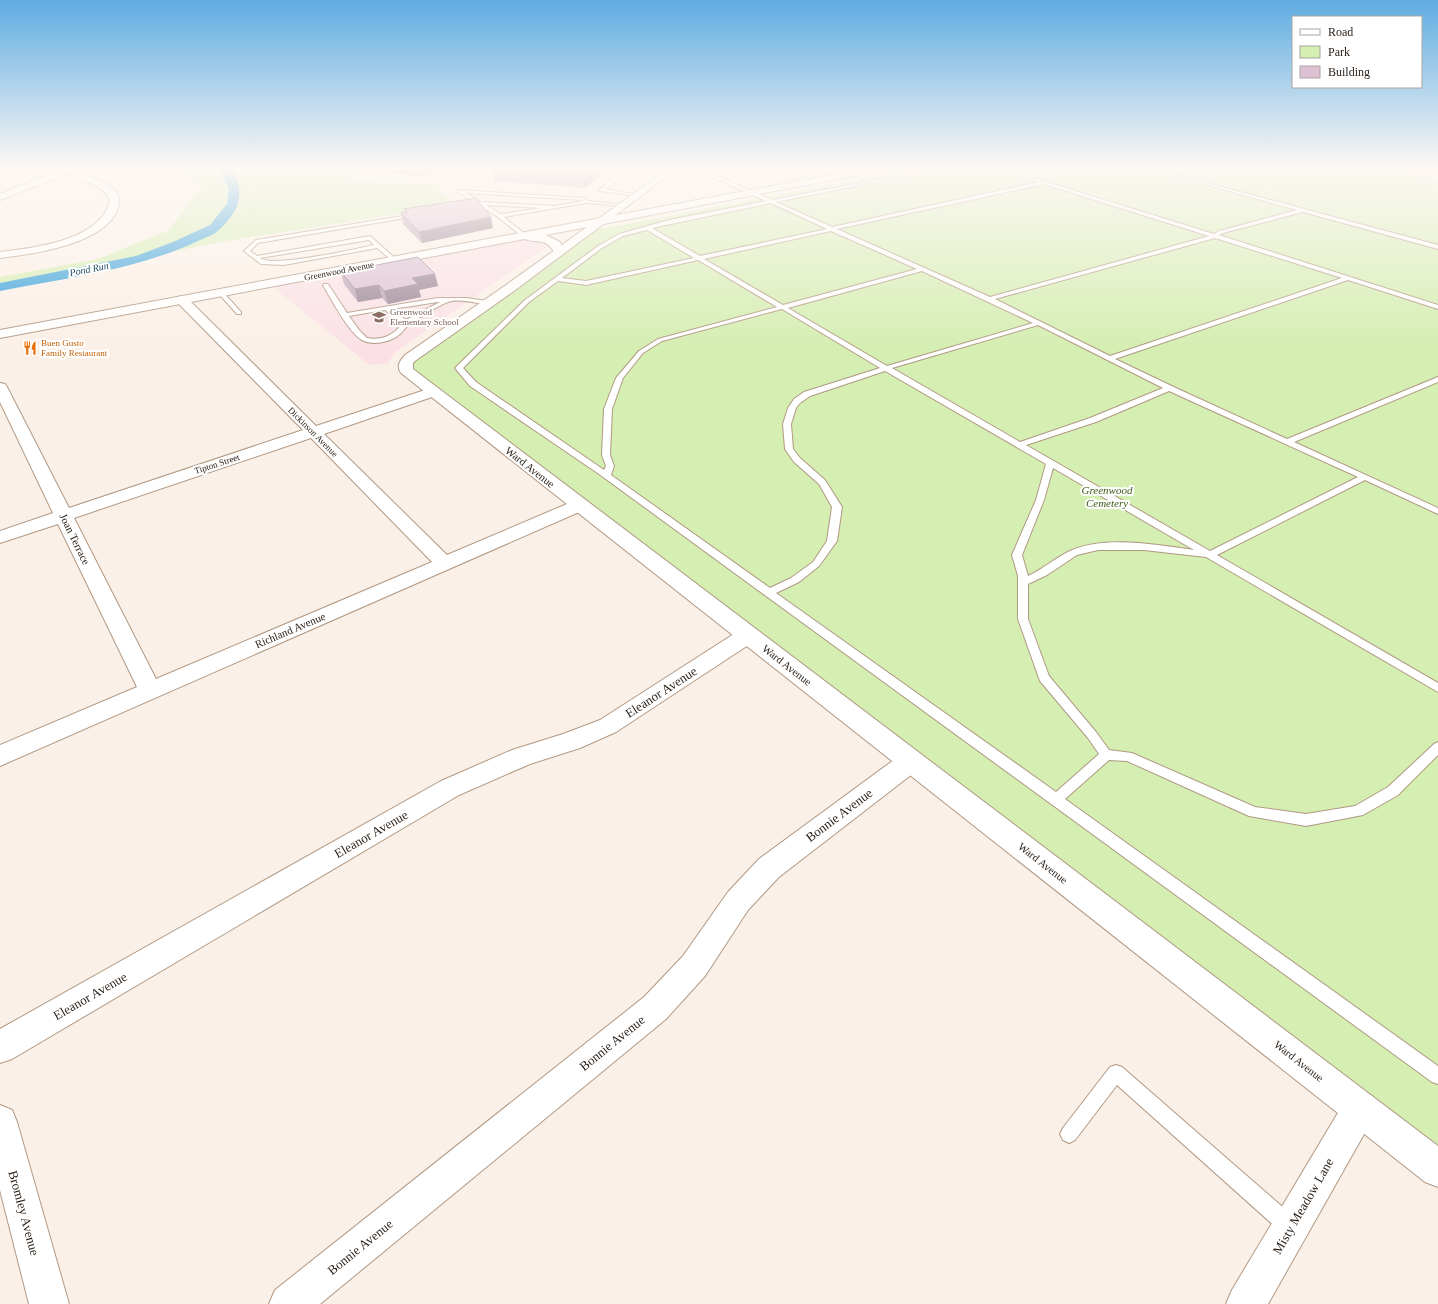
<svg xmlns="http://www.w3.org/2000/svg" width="1438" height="1304" viewBox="0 0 1438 1304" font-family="Georgia,serif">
  <rect width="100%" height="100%" fill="#fbf0e7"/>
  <polygon fill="#fbe1e6" points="526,239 548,243 548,246 401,348 393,355 388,364 369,365 272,286"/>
  <g fill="#d5eeb2">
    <polygon points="176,166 369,166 347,179 435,184 454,205 214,243 0,288 0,277 98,259 169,230 202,186"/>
    <polygon points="946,166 1371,166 1438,181 1438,1176 400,361 580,233 893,173"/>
  </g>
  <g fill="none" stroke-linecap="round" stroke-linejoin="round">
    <path fill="#339fda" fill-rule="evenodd" d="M 211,166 L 224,166 L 231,169 C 247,193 239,211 219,230 C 214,235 204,238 198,241 C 136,270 66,278 0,291 L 0,283 L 136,256 L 173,242 L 210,225 L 227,204 L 229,190 L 222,173 Z"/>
    <defs>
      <g id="service">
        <polygon points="460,166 464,166 443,179 439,178"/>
        <path d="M 766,166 C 773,165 777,170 784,171 C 795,172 806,165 816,166 L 789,173 L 811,181 L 809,183 Z"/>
        <path d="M 948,166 L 955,166 L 776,202 L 832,227 L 1039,182 L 990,166 L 995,166 L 1214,234 L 1219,231 L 1297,210 L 1139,166 L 1144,166 L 1438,245 L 1438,249 L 1303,212 L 1223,233 L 1219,235 L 1438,305 L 1438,309 L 1348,280 L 1115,359 L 1178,389 L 1287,439 L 1438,377 L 1438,382 L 1294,442 L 1438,508 L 1438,514 L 1365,480 L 1217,555 L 1438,683 L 1438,692 L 1206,557 L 1144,550 L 1098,550 L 1077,555 L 1047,575 L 1028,584 L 1028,619 L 1049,676 L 1096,732 L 1109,750 L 1132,753 L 1255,807 L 1306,814 L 1355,806 L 1388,787 L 1434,744 L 1438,742 L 1438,755 L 1398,795 L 1363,815 L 1306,826 L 1249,816 L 1127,761 L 1109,760 L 1065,799 L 1438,1066 L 1438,1084 L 1432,1082 L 599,474 L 470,386 L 455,368 L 525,300 L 598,246 L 619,234 L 669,220 L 766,201 L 709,176 L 709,174 L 713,174 L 772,200 ZM 1044,184 L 1209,236 L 990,297 L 837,229 ZM 771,203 L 827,229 L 700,256 L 652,228 ZM 647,230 L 694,258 L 586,281 L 562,278 L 602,248 L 623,236 ZM 831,231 L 917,269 L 783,305 L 704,259 ZM 1215,238 L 1342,278 L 1110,356 L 995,299 ZM 698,260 L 777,307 L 658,339 L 639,351 L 616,378 L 604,409 L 602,455 L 606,466 L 604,470 L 476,382 L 463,368 L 529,302 L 558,281 L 586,285 ZM 922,271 L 1033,323 L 887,366 L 788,308 ZM 782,309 L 880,368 L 804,392 L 794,399 L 788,408 L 783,424 L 785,449 L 794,462 L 819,484 L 832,507 L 827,541 L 813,562 L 791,578 L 770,588 L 611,475 L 614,466 L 610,455 L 612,409 L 623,378 L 643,353 L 662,341 ZM 1038,325 L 1163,388 L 1090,418 L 1020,442 L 892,368 ZM 885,371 L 1046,464 L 1036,500 L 1012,555 L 1018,576 L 1018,619 L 1040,681 L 1088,738 L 1099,754 L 1056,792 L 776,593 L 799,582 L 819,566 L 837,541 L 842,507 L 825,480 L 800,458 L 793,449 L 791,424 L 796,408 L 800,403 L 810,396 ZM 1169,391 L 1358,477 L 1210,551 L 1026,445 L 1096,422 ZM 1053,468 L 1194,550 C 1157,545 1105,535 1070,551 C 1055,558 1043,569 1028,576 L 1022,555 L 1044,500 Z"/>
        <polygon points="586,170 623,172 623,174 606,189 639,195 637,196 600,191 600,189 617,174 588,172"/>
        <path d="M 457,190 L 585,198 L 588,201 L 625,205 L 623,206 L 586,203 L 504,217 L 526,235 L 526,237 L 524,238 L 498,217 L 479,205 L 466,207 L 466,205 L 476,203 L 457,192 ZM 466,193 L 583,200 L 583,201 L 555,206 L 481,202 ZM 486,205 L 541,208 L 501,214 Z"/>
        <path d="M 415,214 L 417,215 L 417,216 L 258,243 L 250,251 L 257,256 L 370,236 L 396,259 L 396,261 L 394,262 L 377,248 L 284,265 L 261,264 L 244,251 L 256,240 ZM 369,240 L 374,245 C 355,249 273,268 260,258 Z"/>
        <path d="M 324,284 L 328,284 L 347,313 L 438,298 L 466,298 L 488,301 L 491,303 L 488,305 C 477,303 459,298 448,302 C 437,306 421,317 410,323 C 406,326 404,331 400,334 C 391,342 373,346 362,340 C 349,333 331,299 323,285 ZM 438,302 L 440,302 L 406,320 L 392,309 ZM 385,310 L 402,323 C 395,335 381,341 367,338 L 359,330 L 349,316 Z"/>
        <polygon points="219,292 223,292 241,312 241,314 237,314 219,294"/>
        <polygon points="1116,1065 1122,1067 1294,1217 1296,1224 1294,1231 1287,1233 1280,1231 1117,1085 1075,1140 1069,1143 1063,1140 1060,1134 1063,1128 1110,1067"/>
      </g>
      <g id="minor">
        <path d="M 44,166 C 61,164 78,172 93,178 C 103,182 122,190 119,204 C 111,244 33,254 0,258 L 0,252 C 33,248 100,241 110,201 C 105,185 81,180 67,174 L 0,200 L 0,194 L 58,171 L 45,168 Z"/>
        <path d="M 182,296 L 186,297 L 316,426 L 428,389 L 433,388 L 438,389 L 440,392 L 438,395 L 324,434 L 447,555 L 574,501 L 580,500 L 586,501 L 589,505 L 586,509 L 0,766 L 0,745 L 137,687 L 58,524 L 0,543 L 0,531 L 53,513 L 0,402 L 0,383 L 5,384 L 7,387 L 69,508 L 303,430 L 178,303 L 176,300 L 178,297 ZM 311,438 L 432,562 L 156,679 L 74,518 Z"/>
        <polygon points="748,628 756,630 759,635 756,640 616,732 580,748 530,764 459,795 12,1059 0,1063 0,1029 441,781 512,750 563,734 600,720 740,630"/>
        <polygon points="911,751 920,754 923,761 920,768 779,877 748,910 705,976 666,1019 320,1304 269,1304 275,1290 644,997 683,956 728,892 759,859 902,754"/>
        <polygon points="1360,1091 1372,1096 1377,1108 1372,1120 1268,1304 1226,1304 1232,1290 1348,1096"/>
        <polygon points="0,1105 12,1110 17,1122 69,1304 29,1304 0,1190"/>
      </g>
      <path id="tertiary" d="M 672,166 L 681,166 L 514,291 L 415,361 L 413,363 L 413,369 L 1438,1146 L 1438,1187 L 1425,1182 L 401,373 C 396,366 400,361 405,355 L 506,285 Z"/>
      <path id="primary" d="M 879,166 L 894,166 L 890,169 L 546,235 L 560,242 L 564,251 L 559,254 L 555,253 C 544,236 541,245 525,239 L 0,338 L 0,330 Z"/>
    </defs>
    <use href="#service" stroke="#b19883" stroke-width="2"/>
    <use href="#minor" stroke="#b19883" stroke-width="2"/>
    <use href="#tertiary" stroke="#b19883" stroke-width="2"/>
    <use href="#primary" stroke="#b19883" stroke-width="2"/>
    <polyline stroke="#9b9088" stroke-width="1" stroke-dasharray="1 1.5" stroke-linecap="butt" points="1389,166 1438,176"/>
    <use href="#service" fill="#fff" fill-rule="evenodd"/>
    <use href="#minor" fill="#fff" fill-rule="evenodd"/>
    <use href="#tertiary" fill="#fff" fill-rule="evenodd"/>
    <use href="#primary" fill="#fff" fill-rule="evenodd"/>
  </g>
  <g fill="#bea5b6">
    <polygon points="366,166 440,166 421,176 368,171"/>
    <polygon points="465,166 613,166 608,169 601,169 602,174 585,188 494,181 493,173 500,169 465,167"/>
    <polygon points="404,209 493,228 422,243 403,224 401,213 405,213"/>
    <polygon points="341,272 435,274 438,286 419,290 421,297 388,304 382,298 358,302 344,284"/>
  </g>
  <g fill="#9b8694">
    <polygon points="424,166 440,166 421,176 419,168"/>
    <polygon points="608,166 613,166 608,169"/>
    <polygon points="601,167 602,174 585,188 584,180"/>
    <polygon points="491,217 493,228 422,243 419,232"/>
    <polygon points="435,274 438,286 419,290 421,297 388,304 384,291 412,278"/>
    <polygon points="379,285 382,298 358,302 355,289"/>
  </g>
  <g fill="#ddc0d4" stroke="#9b8694">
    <polygon points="388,166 424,166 419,168"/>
    <polygon points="505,166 589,166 601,167 584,180 493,173"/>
    <polygon points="476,198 491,217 419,232 401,213 407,212 404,209"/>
    <polygon points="418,257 435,274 412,278 418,284 384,291 379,285 355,289 341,272"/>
  </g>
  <linearGradient id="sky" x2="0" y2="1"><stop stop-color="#5face2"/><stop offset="0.48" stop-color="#fdf8f4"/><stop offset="1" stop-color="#fdf8f4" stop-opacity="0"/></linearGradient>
  <rect width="1438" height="348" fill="url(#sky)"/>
  <defs>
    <symbol id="school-bare" viewBox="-9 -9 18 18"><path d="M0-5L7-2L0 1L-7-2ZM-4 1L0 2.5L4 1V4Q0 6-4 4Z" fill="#8d6e63" stroke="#fff" stroke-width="2.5" paint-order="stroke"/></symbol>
    <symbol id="restaurant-bare" viewBox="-9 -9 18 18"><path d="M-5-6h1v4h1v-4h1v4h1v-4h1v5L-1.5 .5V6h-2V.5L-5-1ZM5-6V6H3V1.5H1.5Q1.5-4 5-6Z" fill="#e8710a" stroke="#fff" stroke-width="2.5" paint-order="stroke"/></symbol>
  </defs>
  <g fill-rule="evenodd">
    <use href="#school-bare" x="369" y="307" width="20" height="20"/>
    <use href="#restaurant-bare" x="20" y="338" width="20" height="20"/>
  </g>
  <g text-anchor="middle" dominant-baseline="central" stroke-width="4" stroke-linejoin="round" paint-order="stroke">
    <g font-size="9" fill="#271d15" stroke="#fff">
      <text transform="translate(339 271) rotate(-11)">Greenwood Avenue</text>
      <text transform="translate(313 432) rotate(45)">Dickinson Avenue</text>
      <text transform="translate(217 464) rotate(-18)">Tipton Street</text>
    </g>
    <g font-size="9" fill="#785e54" stroke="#fff" text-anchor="start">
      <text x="390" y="312">Greenwood<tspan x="390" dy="10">Elementary School</tspan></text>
    </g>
    <g font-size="9" fill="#c56008" stroke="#fff" text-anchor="start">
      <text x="41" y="343">Buen Gusto<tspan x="41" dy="10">Family Restaurant</tspan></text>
    </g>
    <g font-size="10" font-style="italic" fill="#214b64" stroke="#fff">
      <text transform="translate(89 269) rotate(-11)">Pond Run</text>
    </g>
    <g font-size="11" fill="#271d15" stroke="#fff">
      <text transform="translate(530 467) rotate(38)">Ward Avenue</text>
      <text transform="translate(75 539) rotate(64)">Joan Terrace</text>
      <text transform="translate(290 630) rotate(-23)">Richland Avenue</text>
      <text transform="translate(787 665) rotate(38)">Ward Avenue</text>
      <text transform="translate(1043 863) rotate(38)">Ward Avenue</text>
      <text transform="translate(1299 1061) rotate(38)">Ward Avenue</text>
    </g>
    <g font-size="11" font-style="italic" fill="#3f5612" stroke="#fff">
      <text x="1107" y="490">Greenwood<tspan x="1107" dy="13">Cemetery</tspan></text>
    </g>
    <g font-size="13" fill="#271d15" stroke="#fff">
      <text transform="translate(661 692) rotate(-33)">Eleanor Avenue</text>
      <text transform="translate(839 815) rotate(-37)">Bonnie Avenue</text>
      <text transform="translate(371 834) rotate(-30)">Eleanor Avenue</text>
      <text transform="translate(90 996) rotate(-30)">Eleanor Avenue</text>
      <text transform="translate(612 1043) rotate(-39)">Bonnie Avenue</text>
      <text transform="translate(1303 1206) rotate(-60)">Misty Meadow Lane</text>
      <text transform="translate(24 1213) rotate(75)">Bromley Avenue</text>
      <text transform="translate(360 1247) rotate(-39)">Bonnie Avenue</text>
    </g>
  </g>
  <rect x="1292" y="16" width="130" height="72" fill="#ffffff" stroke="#a9a5a1"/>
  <rect x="1300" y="29" width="20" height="6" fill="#ffffff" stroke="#a9a5a1"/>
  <text x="1328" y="36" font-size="12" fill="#271d15">Road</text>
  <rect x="1300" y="46" width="20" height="12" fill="#d5eeb2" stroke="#a9a5a1"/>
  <text x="1328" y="56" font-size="12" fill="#271d15">Park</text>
  <rect x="1300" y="66" width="20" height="12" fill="#ddc0d4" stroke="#a9a5a1"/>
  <text x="1328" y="76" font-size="12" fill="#271d15">Building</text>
</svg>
